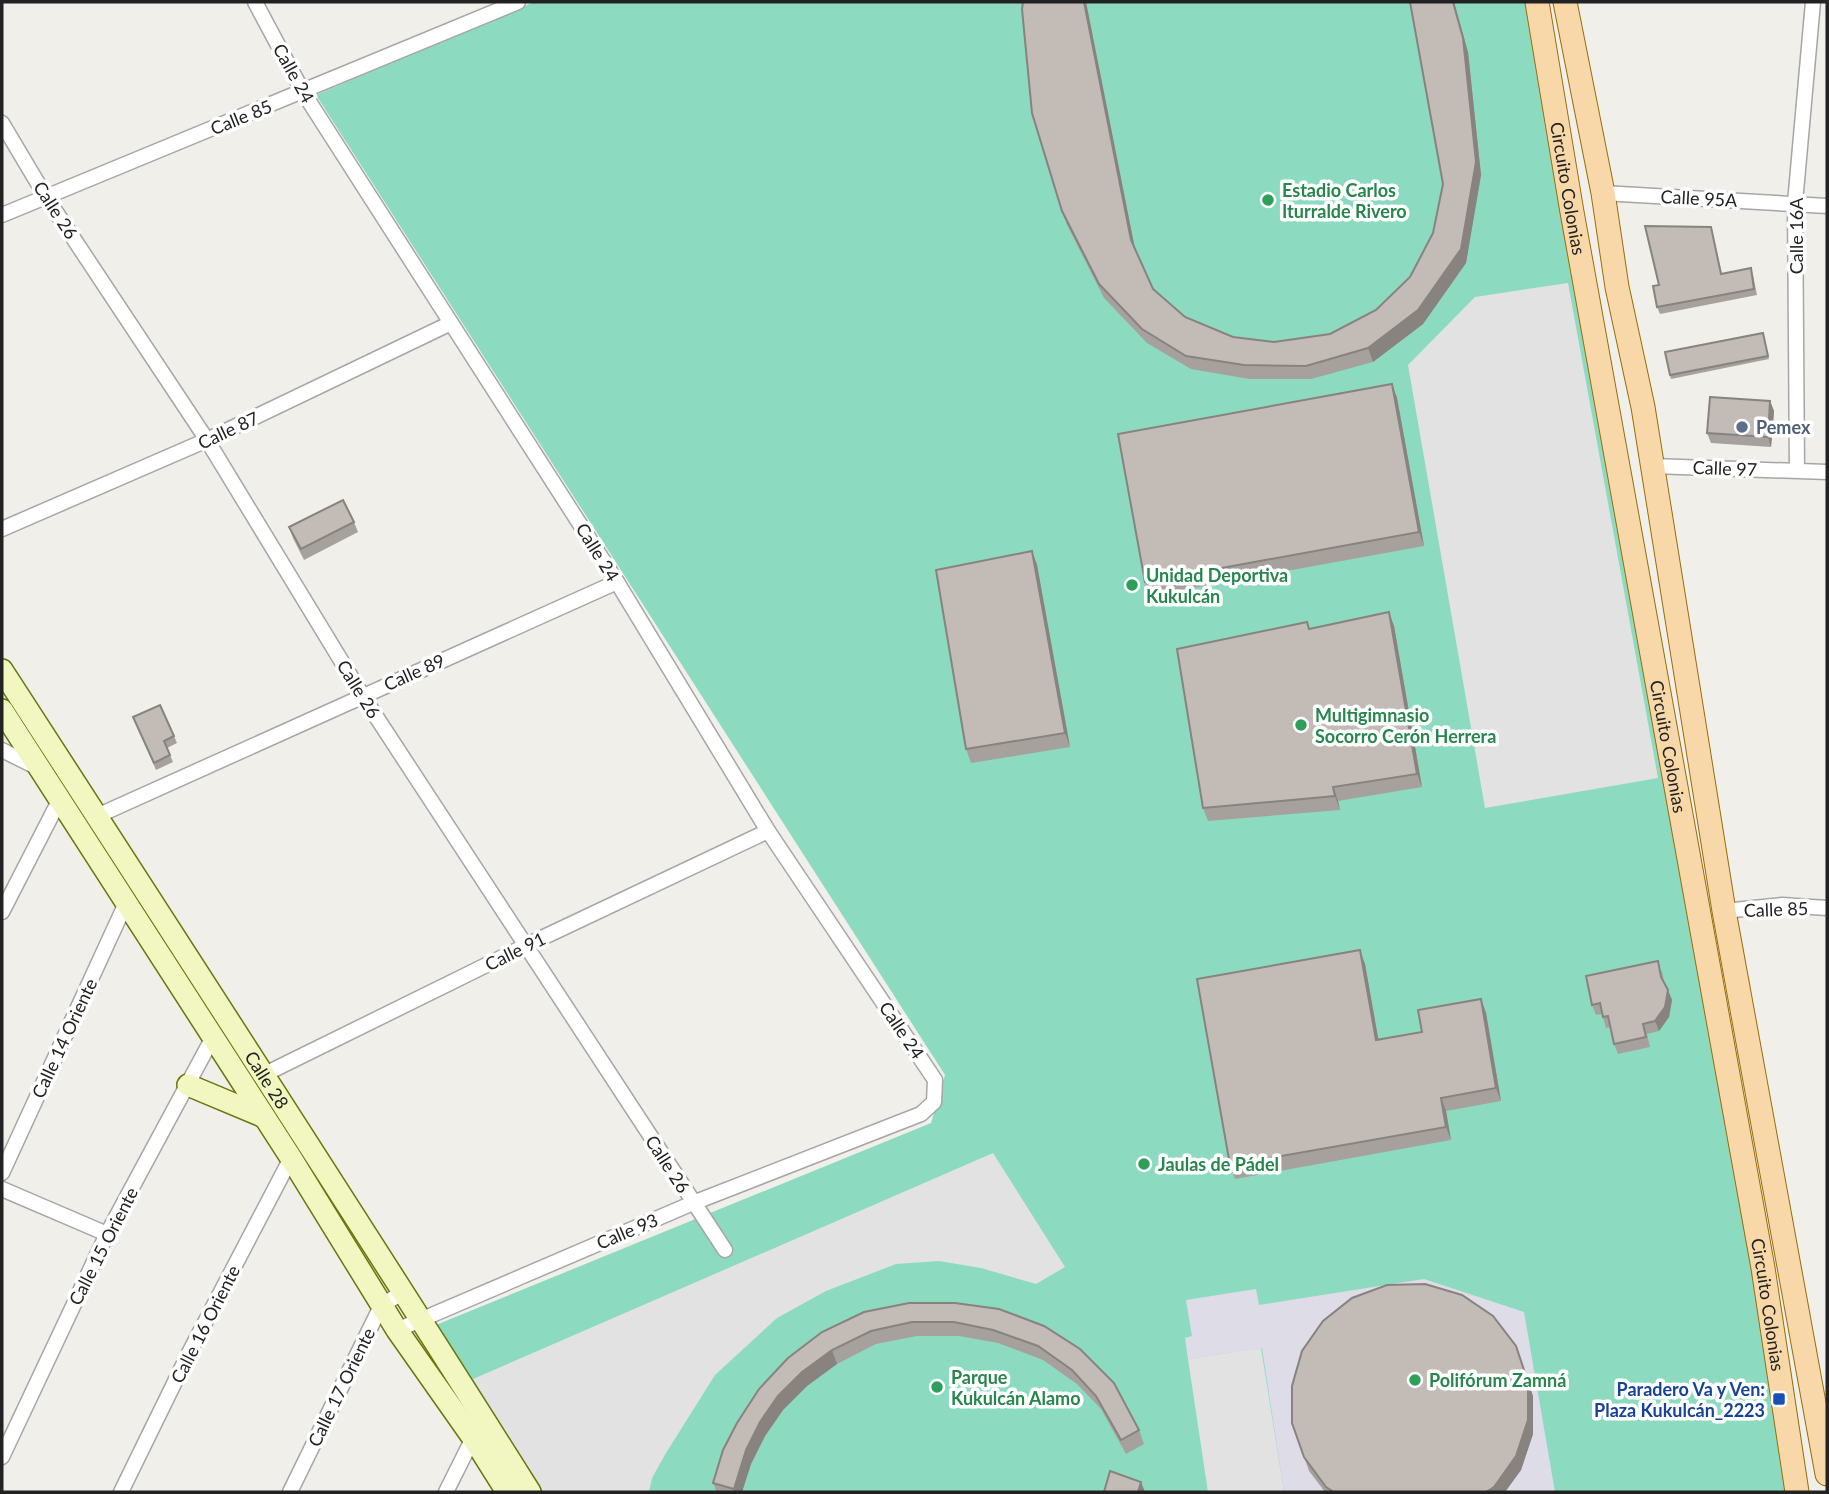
<svg xmlns="http://www.w3.org/2000/svg" width="1829" height="1494" viewBox="0 0 1829 1494" font-family="Lato,sans-serif">
  <rect width="100%" height="100%" fill="#f1efe9"/>
  <polygon fill="#8cdbc0" points="534,2 1527,2 1797,1492 530,1492 426,1329 931,1123 945,1075 316,95"/>
  <g fill="#e2e2e2">
    <polygon points="1568,283 1658,778 1485,808 1408,365 1475,297"/>
    <polygon points="993,1153 1065,1267 1036,1284 981,1268 939,1261 896,1264 826,1291 777,1318 715,1375 666,1453 652,1478 649,1492 543,1492 473,1379"/>
    <polygon points="1261,1348 1284,1492 1208,1492 1188,1359"/>
  </g>
  <polygon fill="#dedde7" points="1424,1279 1524,1312 1555,1492 1284,1492 1262,1348 1188,1359 1185,1338 1192,1336 1186,1300 1256,1289 1259,1305"/>
  <g fill="none" stroke-linecap="round" stroke-linejoin="round">
    <defs>
      <g id="street">
        <polyline points="255,2 303,92 617,582 768,831 935,1080 934,1102 921,1114 693,1203 397,1330"/>
        <polyline points="2,123 46,197 207,440 362,695 725,1250"/>
        <polyline points="1603,193 1827,206"/>
        <polyline points="2,215 518,2"/>
        <polyline points="1652,466 1827,472"/>
        <polyline points="1797,470 1795,203 1813,2"/>
        <polyline points="2,529 207,440 451,323"/>
        <polyline points="2,750 38,768"/>
        <polyline points="97,816 617,582"/>
        <polyline points="1724,911 1782,905 1827,908"/>
        <polyline points="2,912 60,799"/>
        <polyline points="263,1075 527,945 768,831"/>
        <polyline points="2,1173 126,903"/>
        <polyline points="2,1189 107,1234"/>
        <polyline points="2,1457 107,1234 212,1039"/>
        <polyline points="121,1492 188,1355 291,1158"/>
        <polyline points="290,1492 381,1306 403,1292"/>
        <polyline points="446,1492 473,1438"/>
      </g>
      <g id="secondary">
        <path id="s1" d="M 2,670 C 179,943 356,1216 530,1492"/>
        <polyline points="2,710 291,1158 397,1330 473,1438 507,1492"/>
        <polyline points="188,1085 262,1116"/>
      </g>
      <g id="primary">
        <path id="s2" d="M 1537,2 L 1572,212 L 1763,1268 L 1797,1492"/>
        <polyline points="1565,2 1603,193 1617,287 1643,407 1724,911 1827,1474"/>
      </g>
    </defs>
    <use href="#street" stroke="#a6a6a6" stroke-width="17"/>
    <use href="#secondary" stroke="#67770b" stroke-width="24"/>
    <use href="#primary" stroke="#986d08" stroke-width="25"/>
    <use href="#street" stroke="#fff" stroke-width="14"/>
    <use href="#secondary" stroke="#f2f7c2" stroke-width="21"/>
    <use href="#primary" stroke="#f8d8a8" stroke-width="23"/>
  </g>
  <g fill="#a7a19d">
    <polygon points="1086,2 1135,249 1153,289 1185,317 1233,337 1274,342 1330,334 1376,310 1410,277 1433,233 1468,52 1481,175 1466,263 1423,324 1373,362 1311,379 1249,379 1191,369 1147,343 1104,298 1067,225 1062,211"/>
    <polygon points="1711,227 1722,274 1751,268 1753,275 1757,295 1660,314 1657,307 1659,285"/>
    <polygon points="1763,333 1769,359 1671,379 1670,375"/>
    <polygon points="1392,384 1397,398 1424,546 1150,596 1145,582"/>
    <polygon points="1770,401 1774,411 1771,447 1711,443 1707,433"/>
    <polygon points="354,522 358,532 304,560 293,538 289,527"/>
    <polygon points="1032,551 1037,565 1070,747 971,763 966,749"/>
    <polygon points="1307,622 1310,629 1394,626 1422,787 1338,801 1340,810 1208,821 1203,808"/>
    <polygon points="133,717 174,736 177,743 167,748 173,762 156,770"/>
    <polygon points="1365,964 1378,1039 1422,1032 1481,999 1486,1013 1501,1101 1446,1111 1451,1140 1235,1179 1230,1165"/>
    <polygon points="1662,971 1664,982 1672,1000 1669,1017 1659,1031 1647,1034 1650,1047 1618,1054 1614,1044 1611,1027 1606,1028 1602,1014 1596,1015 1592,1005"/>
    <polygon points="864,1312 1044,1326 1139,1430 1144,1444 1126,1454 1101,1409 1077,1384 1043,1360 998,1343 959,1336 917,1336 876,1344 837,1364 807,1386 783,1410 765,1436 751,1464 742,1492 717,1492 713,1483"/>
    <polygon points="1533,1396 1533,1434 1521,1470 1505,1492 1325,1492 1309,1471 1292,1423"/>
  </g>
  <g fill="#88837f">
    <polygon points="1084,2 1086,2 1136,254 1131,240"/>
    <polygon points="1453,2 1454,2 1468,52 1481,175 1466,263 1423,324 1373,362 1368,348 1461,249"/>
    <polygon points="1392,384 1397,398 1424,546 1419,532"/>
    <polygon points="1770,401 1774,411 1771,447 1768,437"/>
    <polygon points="1032,551 1037,565 1070,747 1065,733"/>
    <polygon points="1389,612 1394,626 1422,787 1417,774"/>
    <polygon points="1333,787 1338,801 1340,810 1335,796"/>
    <polygon points="1360,950 1365,964 1381,1054 1376,1040"/>
    <polygon points="1668,990 1672,1000 1669,1017 1659,1031 1655,1021"/>
    <polygon points="1481,999 1486,1013 1501,1101 1496,1088"/>
    <polygon points="1441,1098 1446,1111 1451,1140 1446,1127"/>
    <polygon points="1516,1346 1533,1396 1533,1434 1521,1470 1505,1492 1486,1492"/>
    <polygon points="832,1350 837,1364 807,1386 783,1410 765,1436 751,1464 742,1492 735,1492 734,1489 746,1450 760,1422 778,1396 802,1372"/>
    <polygon points="1141,1482 1145,1492 1138,1492"/>
  </g>
  <g fill="#c2bbb6" stroke="#88837f" stroke-width="2">
    <polygon points="1023,2 1084,2 1131,240 1153,289 1185,317 1233,337 1274,342 1330,334 1376,310 1410,277 1433,233 1443,184 1410,2 1453,2 1463,38 1476,162 1461,249 1418,310 1368,348 1306,366 1244,365 1186,356 1142,329 1099,284 1062,211 1032,113 1022,9"/>
    <polygon points="1645,226 1711,227 1721,274 1751,268 1754,289 1657,307 1653,286 1659,285"/>
    <polygon points="1763,333 1768,356 1670,375 1665,352"/>
    <polygon points="1392,384 1419,532 1145,582 1118,434"/>
    <polygon points="1710,397 1770,401 1768,437 1707,433"/>
    <polygon points="343,500 354,522 301,549 289,527"/>
    <polygon points="1032,551 1065,733 966,749 936,570"/>
    <polygon points="1389,612 1417,774 1333,787 1335,796 1203,808 1177,649 1307,622 1309,629"/>
    <polygon points="160,705 174,736 164,741 170,755 154,763 133,717"/>
    <polygon points="1360,950 1376,1040 1422,1032 1418,1010 1481,999 1496,1088 1441,1098 1446,1127 1230,1165 1197,979"/>
    <polygon points="1658,961 1661,977 1668,990 1665,1007 1655,1021 1643,1024 1646,1037 1614,1044 1608,1016 1603,1017 1600,1003 1592,1005 1586,976"/>
    <polygon points="1425,1284 1462,1295 1493,1316 1516,1346 1528,1382 1528,1420 1516,1456 1494,1487 1486,1492 1334,1492 1326,1487 1304,1457 1292,1423 1292,1386 1302,1351 1323,1321 1352,1298 1387,1285"/>
    <polygon points="909,1303 955,1303 999,1309 1044,1326 1080,1349 1114,1383 1139,1430 1121,1440 1096,1396 1072,1370 1038,1346 993,1330 954,1322 912,1322 871,1331 832,1350 802,1372 778,1396 760,1422 746,1450 734,1489 713,1483 723,1450 737,1423 759,1389 788,1358 822,1332 864,1312"/>
    <polygon points="1110,1471 1141,1482 1138,1492 1104,1492"/>
  </g>
  <g fill="#2e9e5b" stroke="#fff" stroke-width="2.5">
    <circle cx="1268" cy="200" r="7"/>
    <circle cx="1132" cy="585" r="7"/>
    <circle cx="1301" cy="725" r="7"/>
    <circle cx="1144" cy="1164" r="7"/>
    <circle cx="1415" cy="1380" r="7"/>
    <circle cx="937" cy="1387" r="7"/>
  </g>
  <circle fill="#5c6f8a" stroke="#fff" stroke-width="2.5" cx="1742" cy="427" r="7"/>
  <rect fill="#1a4fb4" stroke="#fff" stroke-width="2.5" x="1772" y="1392" width="14" height="14" rx="3.5"/>
  <g text-anchor="middle" dominant-baseline="central" stroke-width="7" stroke-linejoin="round" paint-order="stroke">
    <g font-size="18" fill="#222" stroke="#fff">
      <text transform="translate(294 73) rotate(61)">Calle 24</text>
      <text transform="translate(241 117) rotate(-22)">Calle 85</text>
      <text stroke="none"><textPath href="#s2" startOffset="189">Circuito Colonias</textPath></text>
      <text transform="translate(1699 198) rotate(3)">Calle 95A</text>
      <text transform="translate(56 210) rotate(57)">Calle 26</text>
      <text transform="translate(1796 236) rotate(-90)">Calle 16A</text>
      <text transform="translate(228 430) rotate(-25)">Calle 87</text>
      <text transform="translate(1725 468) rotate(2)">Calle 97</text>
      <text transform="translate(598 552) rotate(58)">Calle 24</text>
      <text transform="translate(414 672) rotate(-24)">Calle 89</text>
      <text transform="translate(359 689) rotate(58)">Calle 26</text>
      <text stroke="none"><textPath href="#s2" startOffset="756">Circuito Colonias</textPath></text>
      <text transform="translate(1776 909) rotate(-2)">Calle 85</text>
      <text transform="translate(515 951) rotate(-26)">Calle 91</text>
      <text transform="translate(902 1030) rotate(56)">Calle 24</text>
      <text transform="translate(64 1038) rotate(-65)">Calle 14 Oriente</text>
      <text stroke="none"><textPath href="#s1" startOffset="488">Calle 28</textPath></text>
      <text transform="translate(668 1164) rotate(57)">Calle 26</text>
      <text transform="translate(627 1231) rotate(-23)">Calle 93</text>
      <text transform="translate(103 1246) rotate(-63)">Calle 15 Oriente</text>
      <text stroke="none"><textPath href="#s2" startOffset="1323">Circuito Colonias</textPath></text>
      <text transform="translate(205 1324) rotate(-63)">Calle 16 Oriente</text>
      <text transform="translate(341 1387) rotate(-64)">Calle 17 Oriente</text>
    </g>
    <g font-size="18" font-weight="bold" fill="#27864d" stroke="#fff" text-anchor="start">
      <text x="1282" y="190">Estadio Carlos<tspan x="1282" dy="21">Iturralde Rivero</tspan></text>
      <text x="1146" y="575">Unidad Deportiva<tspan x="1146" dy="21">Kukulcán</tspan></text>
      <text x="1315" y="715">Multigimnasio<tspan x="1315" dy="21">Socorro Cerón Herrera</tspan></text>
      <text x="1158" y="1164">Jaulas de Pádel</text>
      <text x="951" y="1377">Parque<tspan x="951" dy="21">Kukulcán Alamo</tspan></text>
      <text x="1429" y="1380">Polifórum Zamná</text>
    </g>
    <g font-size="18" font-weight="bold" fill="#4e5e75" stroke="#fff" text-anchor="start">
      <text x="1756" y="427">Pemex</text>
    </g>
    <g font-size="18" font-weight="bold" fill="#164399" stroke="#fff" text-anchor="end">
      <text x="1765" y="1389">Paradero Va y Ven:<tspan x="1765" dy="21">Plaza Kukulcán_2223</tspan></text>
    </g>
  </g>
  <rect width="1829" height="1494" fill="none" stroke="#222222" stroke-width="7"/>
</svg>
